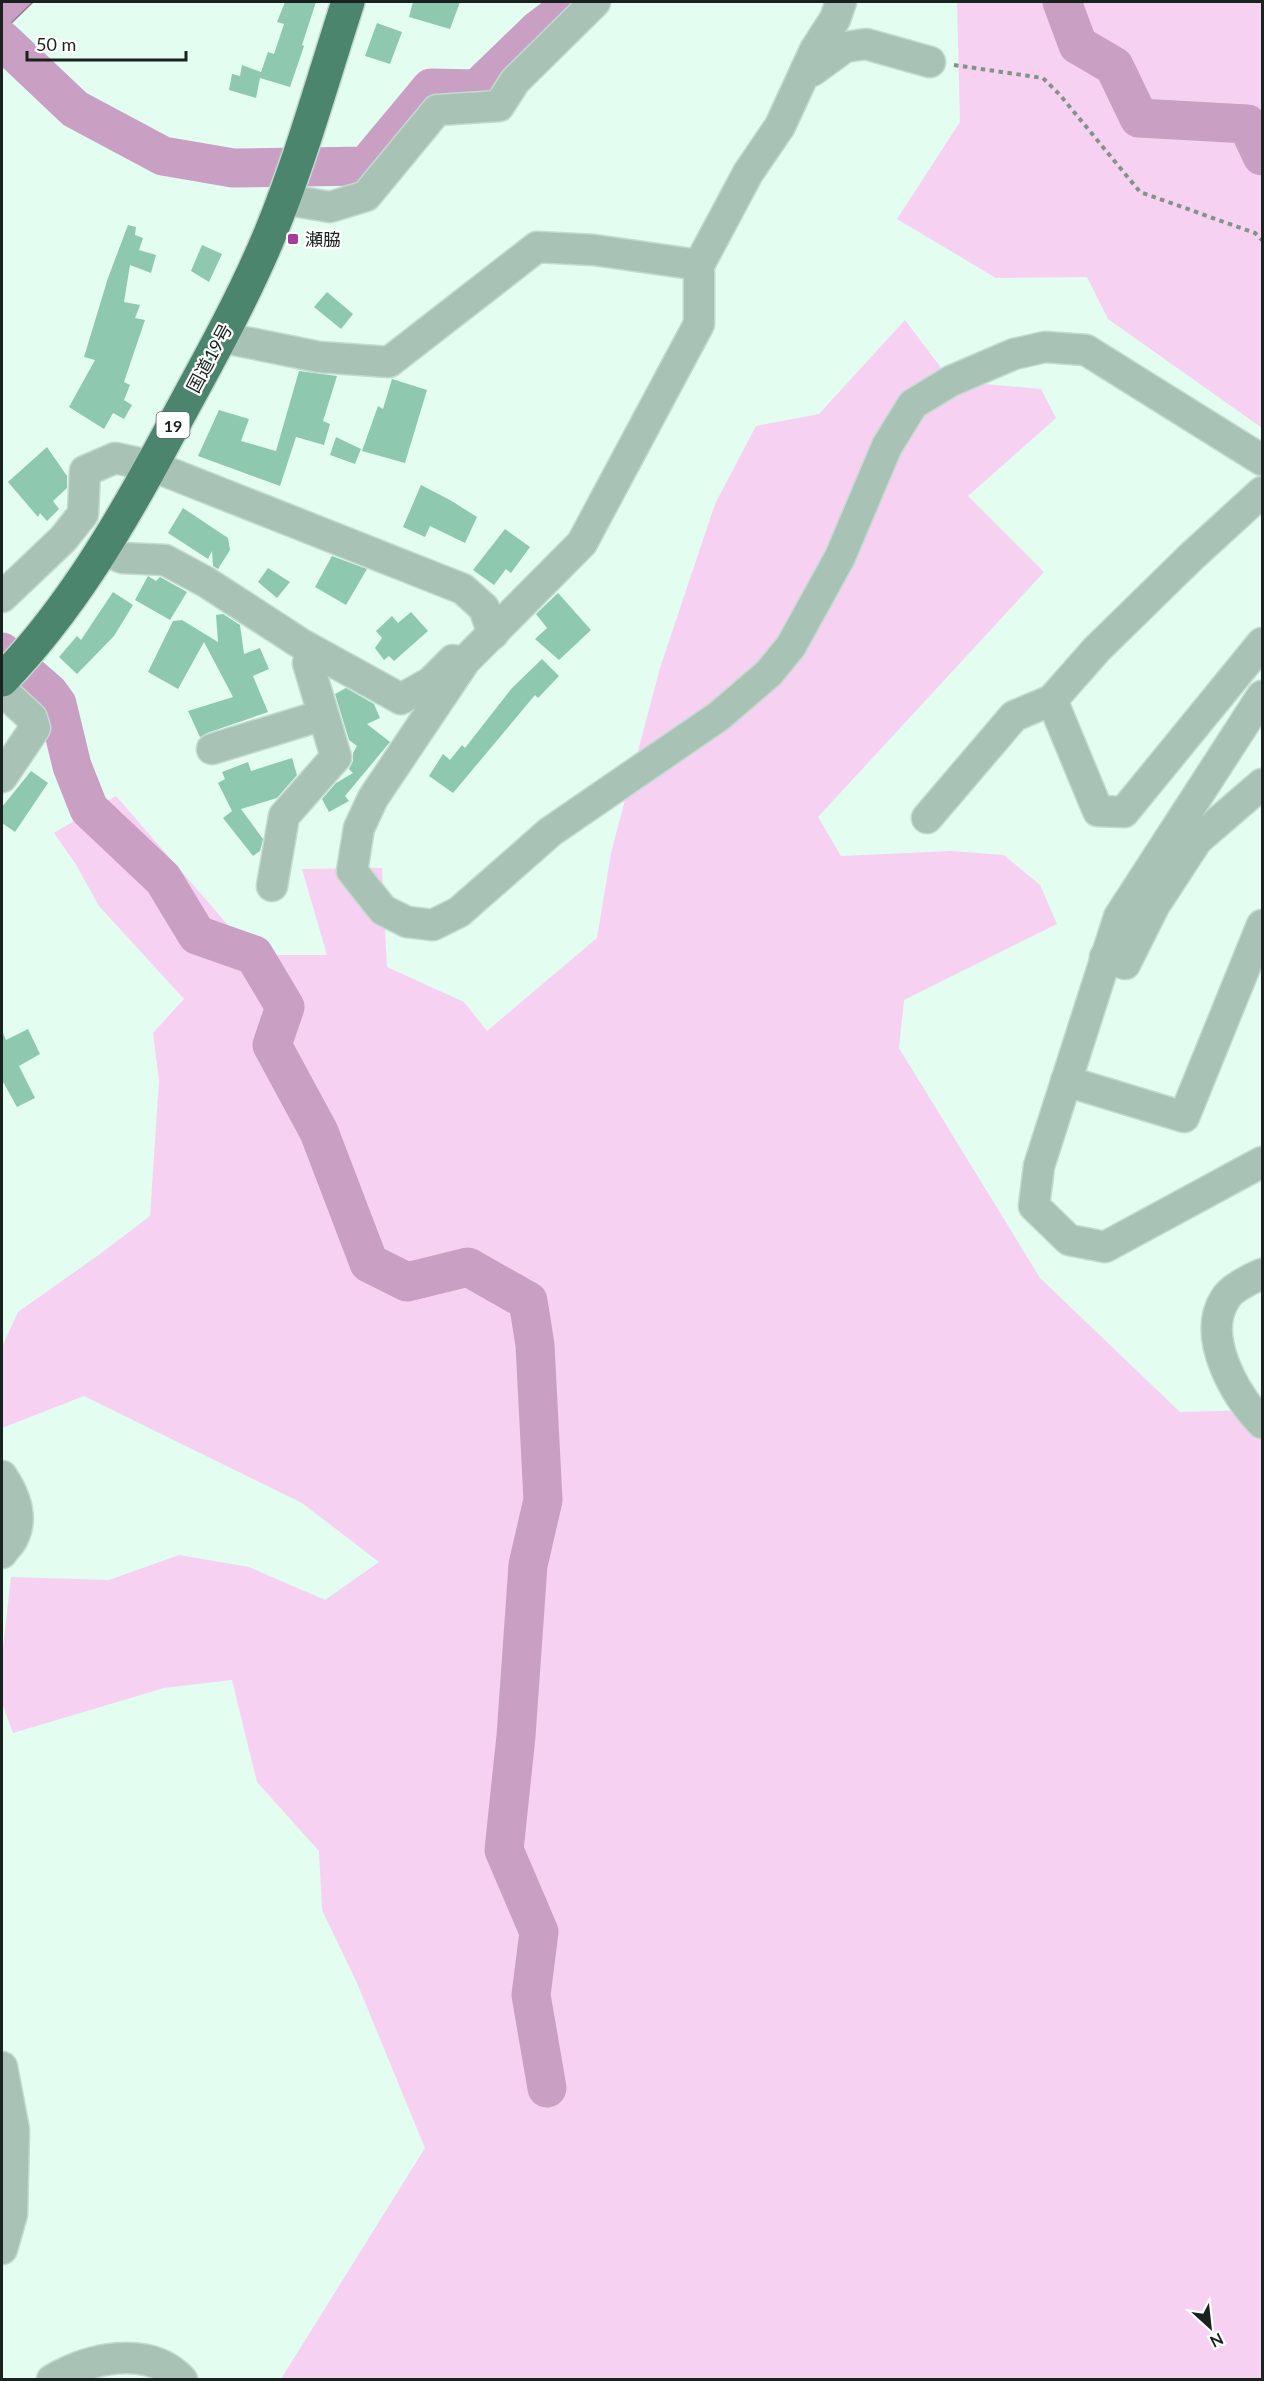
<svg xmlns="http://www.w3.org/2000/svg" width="1264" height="2381" viewBox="0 0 1264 2381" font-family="Lato,'Noto Sans JP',sans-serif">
  <rect width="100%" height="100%" fill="#e3fdf1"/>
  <g fill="#f7d1f2">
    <polygon points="957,2 1262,2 1262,428 1108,319 1087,277 996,278 897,219 960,122"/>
    <polygon points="905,320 951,381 1041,389 1056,418 968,496 1044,572 818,817 841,856 951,851 1004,855 1040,885 1057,924 904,1000 899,1048 1040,1278 1180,1412 1262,1410 1262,2379 281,2379 425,2148 357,1983 322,1910 319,1851 257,1782 232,1680 164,1688 13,1733 2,1703 2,1657 11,1577 109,1580 179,1555 249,1567 325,1600 379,1562 302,1503 84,1396 2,1428 2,1347 18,1312 100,1254 150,1216 159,1081 153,1033 184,999 99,906 75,863 54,833 116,796 254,955 327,955 302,869 382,868 387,967 464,1002 487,1031 597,938 611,853 660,668 715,504 756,426 819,414"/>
  </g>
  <polygon fill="#ca9fc4" stroke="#957a92" stroke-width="1.5" points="2,2 33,2 2,32"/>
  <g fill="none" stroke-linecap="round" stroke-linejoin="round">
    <g stroke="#ca9fc4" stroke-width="39">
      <polyline points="1062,2 1078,45 1114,66 1139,118 1247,124 1262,156"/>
      <polyline points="2,40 75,109 163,156 233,168 366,166 431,88 477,89 538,30 575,2"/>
      <polyline points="2,652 49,693 57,704 72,766 89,809 163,879 197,935 254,955 285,1007 272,1045 319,1132 369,1263 407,1282 468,1267 528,1301 535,1345 543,1500 528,1565 516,1736 504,1850 539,1932 531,1995 547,2088"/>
    </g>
  </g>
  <g fill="#8ec8af">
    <polygon points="285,2 316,2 302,45 304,46 290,87 260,78 256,98 229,90 232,74 240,76 242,65 261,72 268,52 274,54 284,24 277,22"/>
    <polygon points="413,2 460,2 450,29 409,17"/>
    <polygon points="377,23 402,32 390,64 365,56"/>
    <polygon points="128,225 136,227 135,235 143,238 139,250 156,255 151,273 130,265 124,302 140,305 135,318 145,320 124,382 130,385 124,400 132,405 124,419 113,413 104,429 69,407 95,360 84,357 108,278"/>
    <polygon points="202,245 222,254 209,282 191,271"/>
    <polygon points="327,292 353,314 341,329 314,307"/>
    <polygon points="299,371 337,376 323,421 330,424 324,445 296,437 280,486 198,456 219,410 249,419 241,441 276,451"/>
    <polygon points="392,379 427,390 405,463 362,451 378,406 383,409"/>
    <polygon points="336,437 361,449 355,464 330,455"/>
    <polygon points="47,447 67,476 67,488 53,501 59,509 47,521 40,513 38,517 8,482"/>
    <polygon points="421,485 450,500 477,517 465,543 430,526 425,537 403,527"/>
    <polygon points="183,508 228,538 230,550 218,569 213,566 212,551 208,559 168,533"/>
    <polygon points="505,529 530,547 511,573 506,569 494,585 473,570"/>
    <polygon points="332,556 367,569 346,605 315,587"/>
    <polygon points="268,568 290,582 277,598 258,582"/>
    <polygon points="148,576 156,581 160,577 187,592 170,620 135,600"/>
    <polygon points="113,592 133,605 114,636 77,674 59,657 77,636 81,640"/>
    <polygon points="558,593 591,630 559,660 535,639 547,628 536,614"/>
    <polygon points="411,612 428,631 394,661 389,656 384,660 375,648 382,638 376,631 392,616 398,623"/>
    <polygon points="223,614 240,625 244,654 260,648 269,669 253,676 268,712 207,733 200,737 188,711 233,697 204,642 178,689 148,672 173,621 182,620 218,642 216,615"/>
    <polygon points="542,659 559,676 538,698 535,695 453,793 429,776 443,754 450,760 462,745 465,748 512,688"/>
    <polygon points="346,688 374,704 380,718 367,724 390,742 345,796 349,801 329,812 322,799 336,783 353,773 349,769 353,761 353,753 357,746 349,740 335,694"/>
    <polygon points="292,758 297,775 277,798 241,809 263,839 260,851 253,856 223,818 232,811 218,783 225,779 222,772 248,762 251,771"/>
    <polygon points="31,771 48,783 15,832 2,823 2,807"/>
    <polygon points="28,1029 40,1054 19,1066 35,1098 17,1107 2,1080 2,1031 6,1040"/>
  </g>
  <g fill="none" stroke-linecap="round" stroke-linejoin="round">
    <defs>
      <g id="minor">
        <polyline points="841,2 835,19 815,50 780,126 748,173 699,265 699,324 582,543 465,661 373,798 359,828 352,871 383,910 407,922 433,925 459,912 550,832 719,716 769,673 791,646 840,557 887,446 913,404 951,381 1014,354 1045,347 1086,350 1262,460"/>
        <polyline points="806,69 812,71 845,47 866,44 930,62"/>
        <polyline points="282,199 330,207 366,196 437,110 499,106 515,81 595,2"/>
        <polyline points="220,337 319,357 389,362 537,247 594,250 699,265"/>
        <polyline points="102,550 123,558 165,560 206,582 303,645 401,699 431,682 453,660"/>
        <polyline points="2,597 63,539 83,514 85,471 115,458 152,466 463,589 484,608 493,634"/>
        <polyline points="2,690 32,718 35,728 2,777"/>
        <polyline points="1262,696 1119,917 1039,1166 1034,1206 1069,1240 1105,1247 1262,1162"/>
        <polyline points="1052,700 1097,649 1191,557 1262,492"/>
        <polyline points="212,749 323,715"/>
        <polyline points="927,818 1014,716 1052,700 1098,811 1124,812 1262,643"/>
        <polyline points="272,886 284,816 336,757 308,663 315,652"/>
        <polyline points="1105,957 1125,964 1154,906 1197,840 1262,784"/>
        <polyline points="1066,1081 1184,1117 1262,925"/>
        <path d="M 1262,1274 C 1252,1278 1230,1289 1225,1299 C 1201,1337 1235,1395 1262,1423"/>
        <path d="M 2,1476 C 14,1494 24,1516 13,1538 C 11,1543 5,1548 2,1553"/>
        <polyline points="2,2067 14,2130 12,2214 2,2249"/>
        <path d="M 52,2380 C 89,2358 149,2344 182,2380"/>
      </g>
      <path id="highway" d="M 2,680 C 70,610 121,523 167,437 C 203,370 241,304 270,234 C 301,159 323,79 348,2"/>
    </defs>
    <use href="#minor" stroke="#c3dacf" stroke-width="33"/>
    <use href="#highway" stroke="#c3dacf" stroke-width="36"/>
    <polyline stroke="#82938b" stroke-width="4" stroke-dasharray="4.5 4.5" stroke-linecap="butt" points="954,65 1043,78 1060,95 1140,192 1255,233 1262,240"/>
    <use href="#minor" stroke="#a9c2b6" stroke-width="30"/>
    <use href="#highway" stroke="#4c856e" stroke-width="33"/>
  </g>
  <rect fill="#a53c9e" stroke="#fff" stroke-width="2" x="287" y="233" width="12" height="12" rx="3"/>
  <g text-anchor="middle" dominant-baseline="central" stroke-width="4.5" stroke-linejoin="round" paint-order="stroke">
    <rect fill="#fff" stroke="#5e6462" stroke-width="1.5" x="156.5" y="412" width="33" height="26" rx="4.5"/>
    <g font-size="16" font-weight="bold" fill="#19221e">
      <text x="173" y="425">19</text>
    </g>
    <g font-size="18" fill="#19221e" stroke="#fff" text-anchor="start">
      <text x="305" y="239">瀬脇</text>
    </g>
    <g font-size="18" fill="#19221e" stroke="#fff">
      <text transform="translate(209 358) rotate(-62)">国道19号</text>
    </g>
  </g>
  <rect width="1264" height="2381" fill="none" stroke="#19221e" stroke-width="6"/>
  <g transform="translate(1210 2327) rotate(153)" stroke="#ffffff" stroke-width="4.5" paint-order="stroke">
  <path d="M0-4.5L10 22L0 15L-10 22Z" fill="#19221e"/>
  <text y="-9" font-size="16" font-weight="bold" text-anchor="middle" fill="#19221e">N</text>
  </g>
  <path d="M27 51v9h159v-9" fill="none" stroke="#19221e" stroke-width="3"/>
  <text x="36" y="51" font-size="18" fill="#19221e" stroke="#ffffff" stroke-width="4.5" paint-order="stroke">50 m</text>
</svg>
